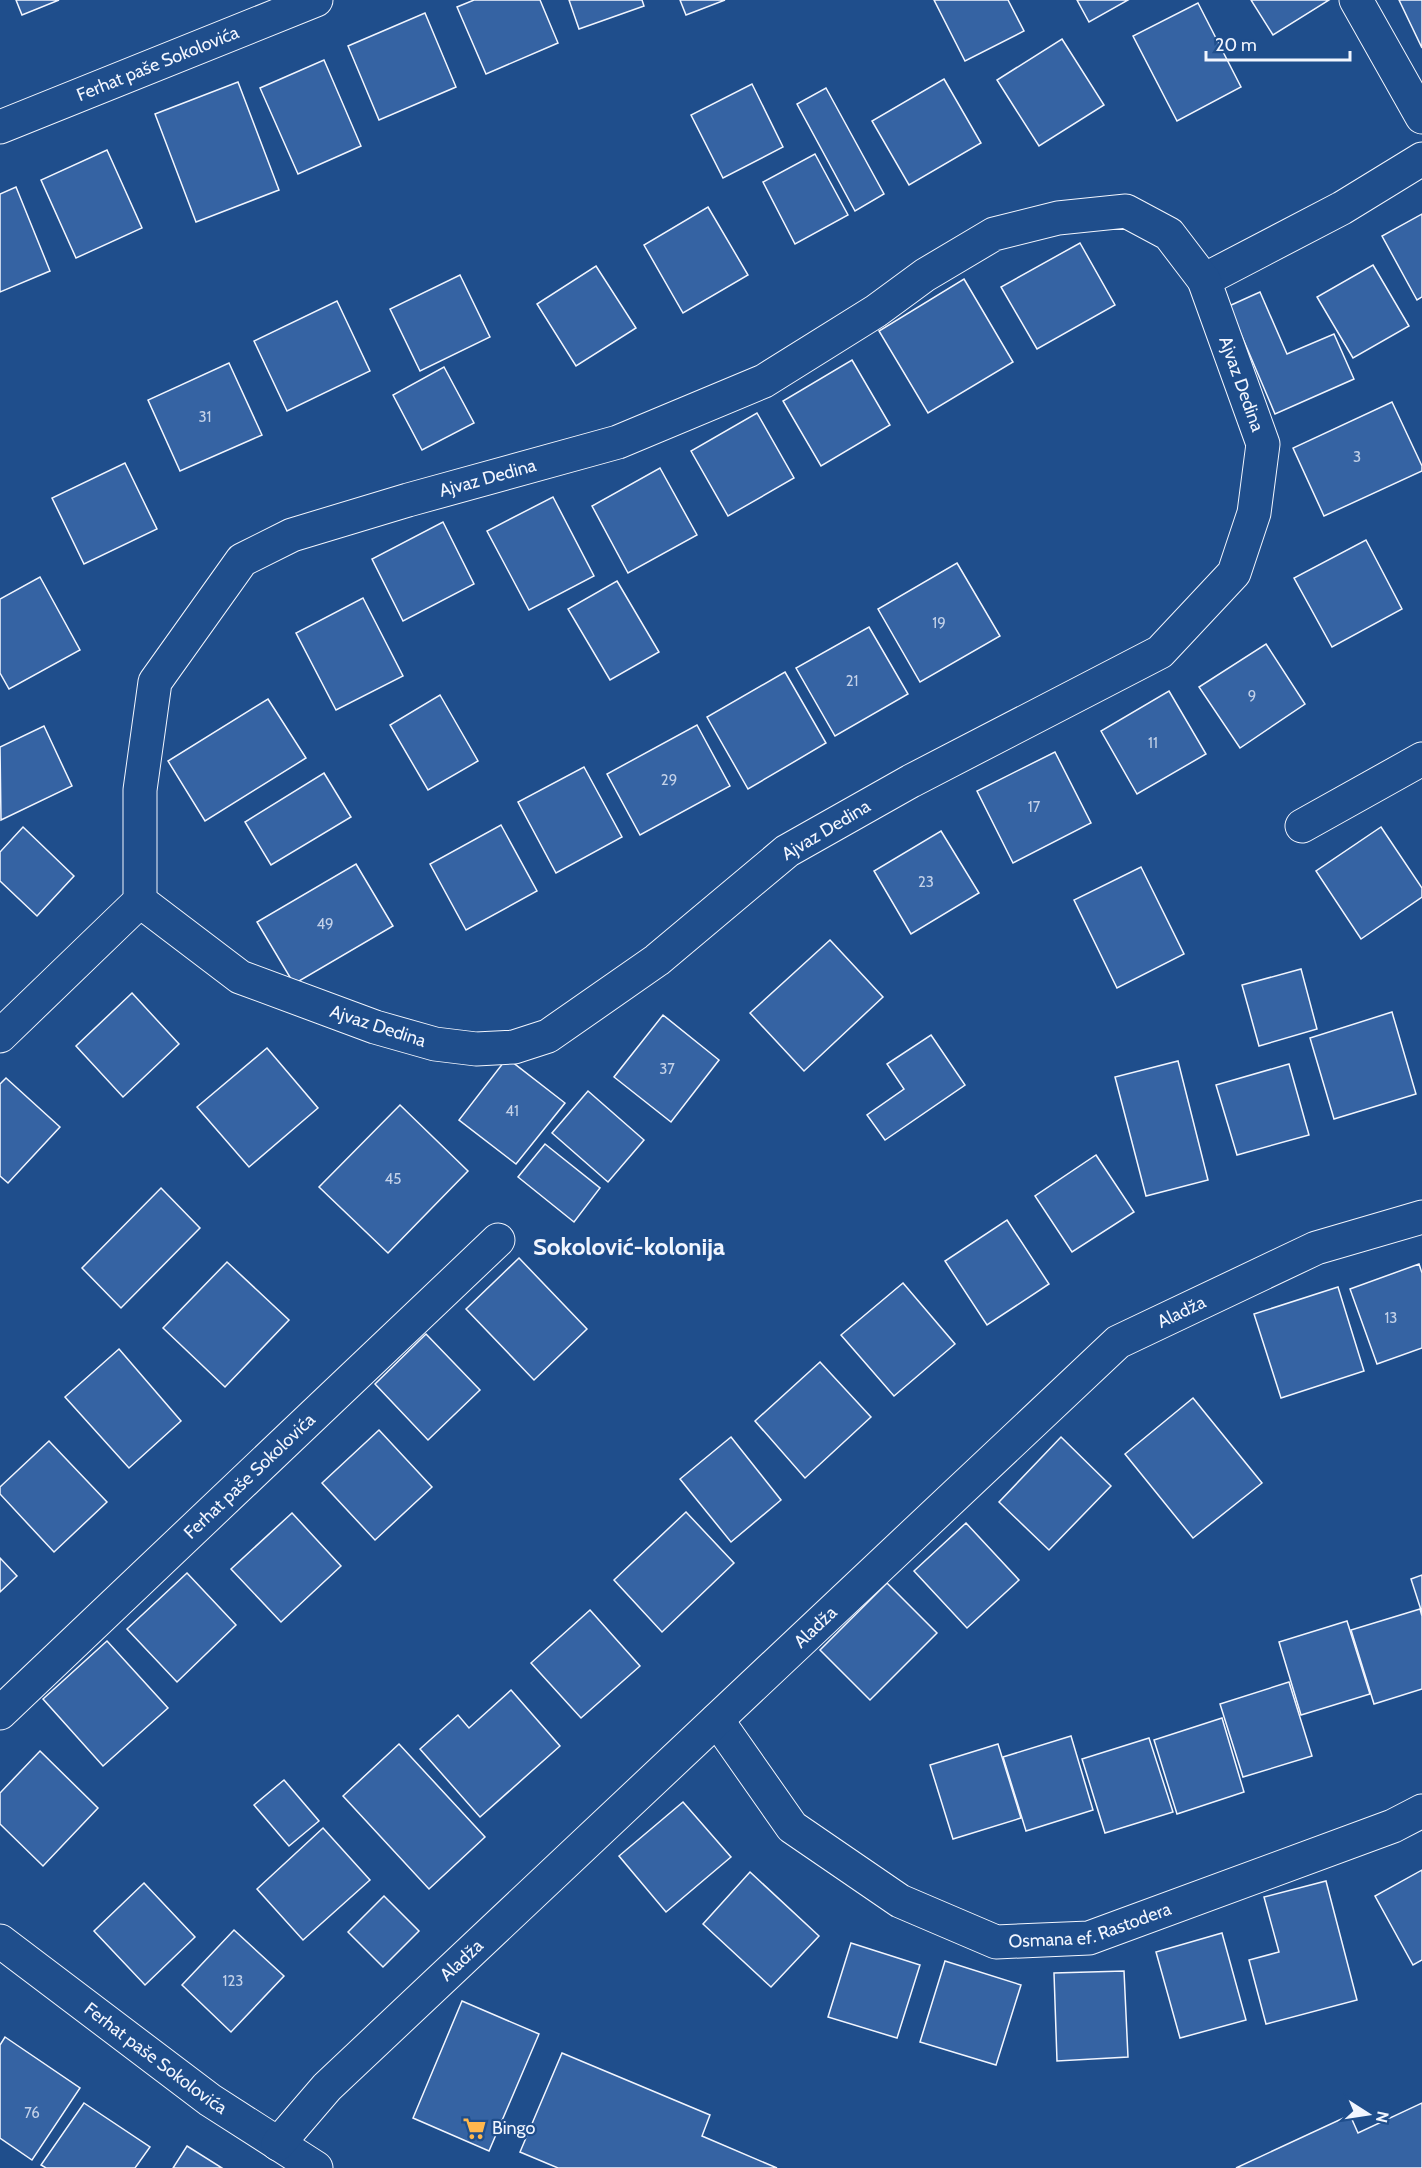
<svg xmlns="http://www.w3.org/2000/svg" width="1422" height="2168" viewBox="0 0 1422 2168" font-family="Cabin,sans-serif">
  <rect width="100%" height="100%" fill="#1f4e8c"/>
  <g fill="#3563a3" stroke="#f2f6ff" stroke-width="1.5">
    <polygon points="16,0 59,0 22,15"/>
    <polygon points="474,0 540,0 558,43 486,74 457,7"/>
    <polygon points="569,0 642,0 644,6 579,29"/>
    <polygon points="680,0 725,0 686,15"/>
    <polygon points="934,0 1008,0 1024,31 965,61"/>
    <polygon points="1077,0 1128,0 1089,22"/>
    <polygon points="1251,0 1329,0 1273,35"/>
    <polygon points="1399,0 1422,0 1422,48"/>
    <polygon points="1198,3 1241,87 1177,121 1133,36"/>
    <polygon points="425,13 456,87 379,120 348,46"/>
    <polygon points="1062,39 1104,105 1039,146 997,80"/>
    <polygon points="324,60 361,146 298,174 260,88"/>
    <polygon points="944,79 981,143 909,185 872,121"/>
    <polygon points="238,82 279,190 196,222 155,114"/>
    <polygon points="752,84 783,147 723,178 691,115"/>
    <polygon points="826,88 884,194 855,211 797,104"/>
    <polygon points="107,150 142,228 76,258 41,180"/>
    <polygon points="815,154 848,215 795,244 763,182"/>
    <polygon points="16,187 50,271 0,292 0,194"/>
    <polygon points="708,207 748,275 683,313 644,245"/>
    <polygon points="1422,214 1422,297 1417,300 1382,236"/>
    <polygon points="1080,243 1115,305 1037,349 1001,287"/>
    <polygon points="1373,265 1409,326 1353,358 1317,297"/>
    <polygon points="596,266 636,328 576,366 537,304"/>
    <polygon points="460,275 490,337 420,371 390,309"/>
    <polygon points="964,279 1013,362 928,413 879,331"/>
    <polygon points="1260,292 1287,354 1334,334 1354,379 1275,414 1229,306"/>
    <polygon points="337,301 370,371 287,411 254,341"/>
    <polygon points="852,360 890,425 821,466 783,401"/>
    <polygon points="229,363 262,435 180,471 148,400"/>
    <polygon points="444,367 474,423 422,450 393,395"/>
    <polygon points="1392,402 1422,466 1422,471 1324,516 1293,448"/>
    <polygon points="757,413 794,478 728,516 691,451"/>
    <polygon points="125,463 157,529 84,564 52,498"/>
    <polygon points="660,468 697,535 628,573 592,506"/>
    <polygon points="553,497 594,576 529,610 487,531"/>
    <polygon points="443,522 474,584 403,621 372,559"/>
    <polygon points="1366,540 1402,609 1332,647 1294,578"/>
    <polygon points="957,563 1000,636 920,682 878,609"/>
    <polygon points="40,577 80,650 9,689 0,673 0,599"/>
    <polygon points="617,581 659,652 610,680 568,609"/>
    <polygon points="363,598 403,676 336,710 296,633"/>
    <polygon points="869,627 908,694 835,736 796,668"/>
    <polygon points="1266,644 1305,704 1240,748 1199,687"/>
    <polygon points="785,672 826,743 748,789 707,717"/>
    <polygon points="1169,691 1206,754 1137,794 1101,731"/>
    <polygon points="440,695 478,761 428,790 390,725"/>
    <polygon points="268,699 306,758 205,821 168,761"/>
    <polygon points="697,725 730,786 640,835 607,774"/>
    <polygon points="44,726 72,786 1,820 0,747"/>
    <polygon points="1055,752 1091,823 1013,863 977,791"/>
    <polygon points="584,767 622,837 556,873 518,802"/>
    <polygon points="324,773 351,817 271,865 245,822"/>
    <polygon points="501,825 537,891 466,930 430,864"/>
    <polygon points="23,827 74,876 37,916 0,881 0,852"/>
    <polygon points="1381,827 1422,888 1422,897 1361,939 1316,871"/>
    <polygon points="941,831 979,893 911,934 874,871"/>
    <polygon points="356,864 393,926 294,984 257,922"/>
    <polygon points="1141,867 1184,954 1117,988 1074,900"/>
    <polygon points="830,940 883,997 804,1071 750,1013"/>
    <polygon points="1301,969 1317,1029 1259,1046 1242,985"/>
    <polygon points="132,993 179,1044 123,1097 76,1046"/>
    <polygon points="1392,1012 1416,1094 1334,1119 1310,1038"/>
    <polygon points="663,1015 719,1060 671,1122 614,1077"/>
    <polygon points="931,1035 965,1085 885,1140 867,1115 904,1089 887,1064"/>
    <polygon points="267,1048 318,1108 249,1167 197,1107"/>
    <polygon points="507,1058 565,1103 516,1164 459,1120"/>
    <polygon points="1178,1061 1208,1180 1146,1196 1115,1077"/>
    <polygon points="1289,1064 1309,1135 1237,1155 1216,1085"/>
    <polygon points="6,1078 60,1127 8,1183 0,1176 0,1084"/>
    <polygon points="588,1091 644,1140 608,1182 552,1133"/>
    <polygon points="400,1105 468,1171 388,1253 319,1187"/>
    <polygon points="545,1144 600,1188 574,1222 518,1177"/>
    <polygon points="1096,1155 1134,1212 1072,1252 1035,1196"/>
    <polygon points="161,1188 200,1228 121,1308 82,1268"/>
    <polygon points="1007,1220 1049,1284 987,1325 945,1261"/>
    <polygon points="519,1258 587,1329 534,1380 466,1309"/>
    <polygon points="227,1262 289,1320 225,1387 163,1328"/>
    <polygon points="1419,1264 1422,1273 1422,1348 1377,1364 1350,1289"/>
    <polygon points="903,1283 955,1344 894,1396 841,1335"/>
    <polygon points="1338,1287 1364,1371 1281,1398 1254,1314"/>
    <polygon points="426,1334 480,1390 428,1440 375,1384"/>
    <polygon points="119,1349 181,1421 129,1468 65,1397"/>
    <polygon points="820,1362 871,1417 805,1478 755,1421"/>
    <polygon points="1193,1398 1262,1483 1193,1538 1125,1454"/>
    <polygon points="379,1430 432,1487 375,1540 322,1483"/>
    <polygon points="731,1437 781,1500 731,1542 680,1479"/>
    <polygon points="1061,1437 1111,1486 1049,1550 999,1502"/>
    <polygon points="49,1441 107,1502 54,1552 0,1494 0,1487"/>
    <polygon points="686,1512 734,1563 662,1632 614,1580"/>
    <polygon points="292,1513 341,1566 281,1622 231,1569"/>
    <polygon points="966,1523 1019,1580 967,1628 914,1571"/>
    <polygon points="0,1558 17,1576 0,1592"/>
    <polygon points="187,1573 236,1625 177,1682 127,1629"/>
    <polygon points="1422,1575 1422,1613 1411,1579"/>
    <polygon points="887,1583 937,1633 870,1700 820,1650"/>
    <polygon points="1420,1609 1422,1616 1422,1689 1374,1704 1351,1630"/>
    <polygon points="590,1610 640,1666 581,1718 531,1663"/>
    <polygon points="1347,1621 1370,1694 1301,1715 1279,1642"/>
    <polygon points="107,1641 168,1708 103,1766 43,1699"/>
    <polygon points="1289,1682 1312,1756 1243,1777 1220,1704"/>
    <polygon points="511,1690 560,1746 480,1817 420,1749 458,1715 469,1728"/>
    <polygon points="1222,1718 1244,1792 1177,1814 1154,1740"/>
    <polygon points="1071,1736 1093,1810 1026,1831 1003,1757"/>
    <polygon points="1149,1738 1173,1812 1105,1833 1082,1759"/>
    <polygon points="399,1744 485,1837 429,1889 343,1796"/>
    <polygon points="998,1744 1021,1818 953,1839 930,1765"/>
    <polygon points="40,1751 98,1808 43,1866 0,1824 0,1793"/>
    <polygon points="284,1780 319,1821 289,1846 254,1805"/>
    <polygon points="683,1802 731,1857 666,1912 619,1856"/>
    <polygon points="323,1828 370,1880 303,1940 257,1889"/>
    <polygon points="1422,1870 1422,1960 1413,1965 1375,1896"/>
    <polygon points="750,1872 819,1936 771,1987 703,1924"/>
    <polygon points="1326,1881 1357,2000 1266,2024 1249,1960 1279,1952 1264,1897"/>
    <polygon points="144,1883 195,1937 145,1985 94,1931"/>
    <polygon points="384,1896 419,1931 383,1967 348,1932"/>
    <polygon points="234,1930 284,1976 231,2032 182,1985"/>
    <polygon points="1222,1933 1246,2020 1180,2038 1156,1952"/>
    <polygon points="851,1943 920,1965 897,2038 828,2017"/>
    <polygon points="945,1961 1021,1985 996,2065 920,2042"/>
    <polygon points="1124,1971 1128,2057 1057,2061 1054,1973"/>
    <polygon points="462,2001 539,2034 489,2151 413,2118"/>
    <polygon points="5,2037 80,2088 32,2160 0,2138 0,2045"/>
    <polygon points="562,2053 710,2115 702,2136 777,2168 558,2168 520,2152"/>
    <polygon points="84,2103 150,2147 135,2168 46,2168 41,2165"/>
    <polygon points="1422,2103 1422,2168 1236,2168 1350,2115 1358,2133"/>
    <polygon points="187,2146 222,2168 173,2168"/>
  </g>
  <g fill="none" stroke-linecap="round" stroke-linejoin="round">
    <defs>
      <g id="minor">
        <polyline points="1356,0 1422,117"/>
        <path id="s1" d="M 0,127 L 316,0"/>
        <polyline points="1204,280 1342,208 1422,159"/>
        <polyline points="1302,826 1422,759"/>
        <path id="s2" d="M 0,1036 L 140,901 L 140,790 L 155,682 L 242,560 L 292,535 L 408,500 L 618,442 L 764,381 L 876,311 L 925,275 L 994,234 L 1058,218 L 1126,211 L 1169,234 L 1204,280 L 1263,444 L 1254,513 L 1234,573 L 1160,652 L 911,781 L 787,851 L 657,960 L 548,1036 L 514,1047 L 476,1049 L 435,1044 L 375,1027 L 240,977 L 140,901"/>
        <path id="s3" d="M 0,1713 L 498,1240"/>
        <path id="s4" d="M 717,1720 L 792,1827 L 900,1901 L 996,1942 L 1089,1938 L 1393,1826 L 1422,1811"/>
        <path id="s5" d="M 0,1941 L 210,2100 L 316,2168"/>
        <path id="s6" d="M 278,2144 L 327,2087 L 1118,1342 L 1316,1248 L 1422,1217"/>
      </g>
    </defs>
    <use href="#minor" stroke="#f2f6ff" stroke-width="35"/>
    <use href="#minor" stroke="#1f4e8c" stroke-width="33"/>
  </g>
  <defs>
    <symbol id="supermarket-bare" viewBox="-9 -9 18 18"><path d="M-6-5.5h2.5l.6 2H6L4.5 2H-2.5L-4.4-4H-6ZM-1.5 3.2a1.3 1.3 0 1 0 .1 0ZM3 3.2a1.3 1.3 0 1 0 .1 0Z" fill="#ffb74d" stroke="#1f4e8c" stroke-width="2.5" paint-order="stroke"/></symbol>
  </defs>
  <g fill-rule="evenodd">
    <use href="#supermarket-bare" x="458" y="2112" width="33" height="33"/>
  </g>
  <g text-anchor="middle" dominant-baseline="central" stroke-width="4.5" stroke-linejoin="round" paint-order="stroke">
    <g font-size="15" fill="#c3d1e8">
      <text x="205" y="417">31</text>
      <text x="1357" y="457">3</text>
      <text x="939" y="623">19</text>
      <text x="852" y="681">21</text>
      <text x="1252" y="696">9</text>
      <text x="1153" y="743">11</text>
      <text x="669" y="780">29</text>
      <text x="1034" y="807">17</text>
      <text x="926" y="882">23</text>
      <text x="325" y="924">49</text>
      <text x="667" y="1069">37</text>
      <text x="512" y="1111">41</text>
      <text x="393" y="1179">45</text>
      <text x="1391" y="1318">13</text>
      <text x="233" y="1981">123</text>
      <text x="32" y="2113">76</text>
    </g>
    <g font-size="18" fill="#f2f6ff" stroke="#1f4e8c">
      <text stroke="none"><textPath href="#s1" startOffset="170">Ferhat paše Sokolovića</textPath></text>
      <text stroke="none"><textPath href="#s2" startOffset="1742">Ajvaz Dedina</textPath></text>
      <text stroke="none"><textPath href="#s2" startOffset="824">Ajvaz Dedina</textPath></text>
      <text transform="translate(826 830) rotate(-31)">Ajvaz Dedina</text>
      <text transform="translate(378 1026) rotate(18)">Ajvaz Dedina</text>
      <text stroke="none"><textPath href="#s6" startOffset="1232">Aladža</textPath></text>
      <text stroke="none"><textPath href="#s3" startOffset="344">Ferhat paše Sokolovića</textPath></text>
      <text stroke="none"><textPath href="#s6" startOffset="746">Aladža</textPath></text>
      <text stroke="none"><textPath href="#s4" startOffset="462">Osmana ef. Rastodera</textPath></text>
      <text stroke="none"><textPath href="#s6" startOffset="260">Aladža</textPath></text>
      <text stroke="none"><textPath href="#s5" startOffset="195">Ferhat paše Sokolovića</textPath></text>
    </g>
    <g font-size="18" fill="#f2f6ff" stroke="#1f4e8c" text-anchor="start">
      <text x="492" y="2128">Bingo</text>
    </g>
    <g font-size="24" font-weight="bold" fill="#f2f6ff" stroke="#1f4e8c">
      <text x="629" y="1246">Sokolović-kolonija</text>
    </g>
  </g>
  <g transform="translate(1368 2114) rotate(102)" stroke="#1f4e8c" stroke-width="4.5" paint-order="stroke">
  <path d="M0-4.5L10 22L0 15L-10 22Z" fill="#f2f6ff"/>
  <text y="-9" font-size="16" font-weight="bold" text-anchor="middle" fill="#f2f6ff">N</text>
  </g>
  <path d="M1206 51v9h144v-9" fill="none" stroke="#f2f6ff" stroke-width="3"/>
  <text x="1215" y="51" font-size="18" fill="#f2f6ff" stroke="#1f4e8c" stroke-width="4.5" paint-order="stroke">20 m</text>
</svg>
